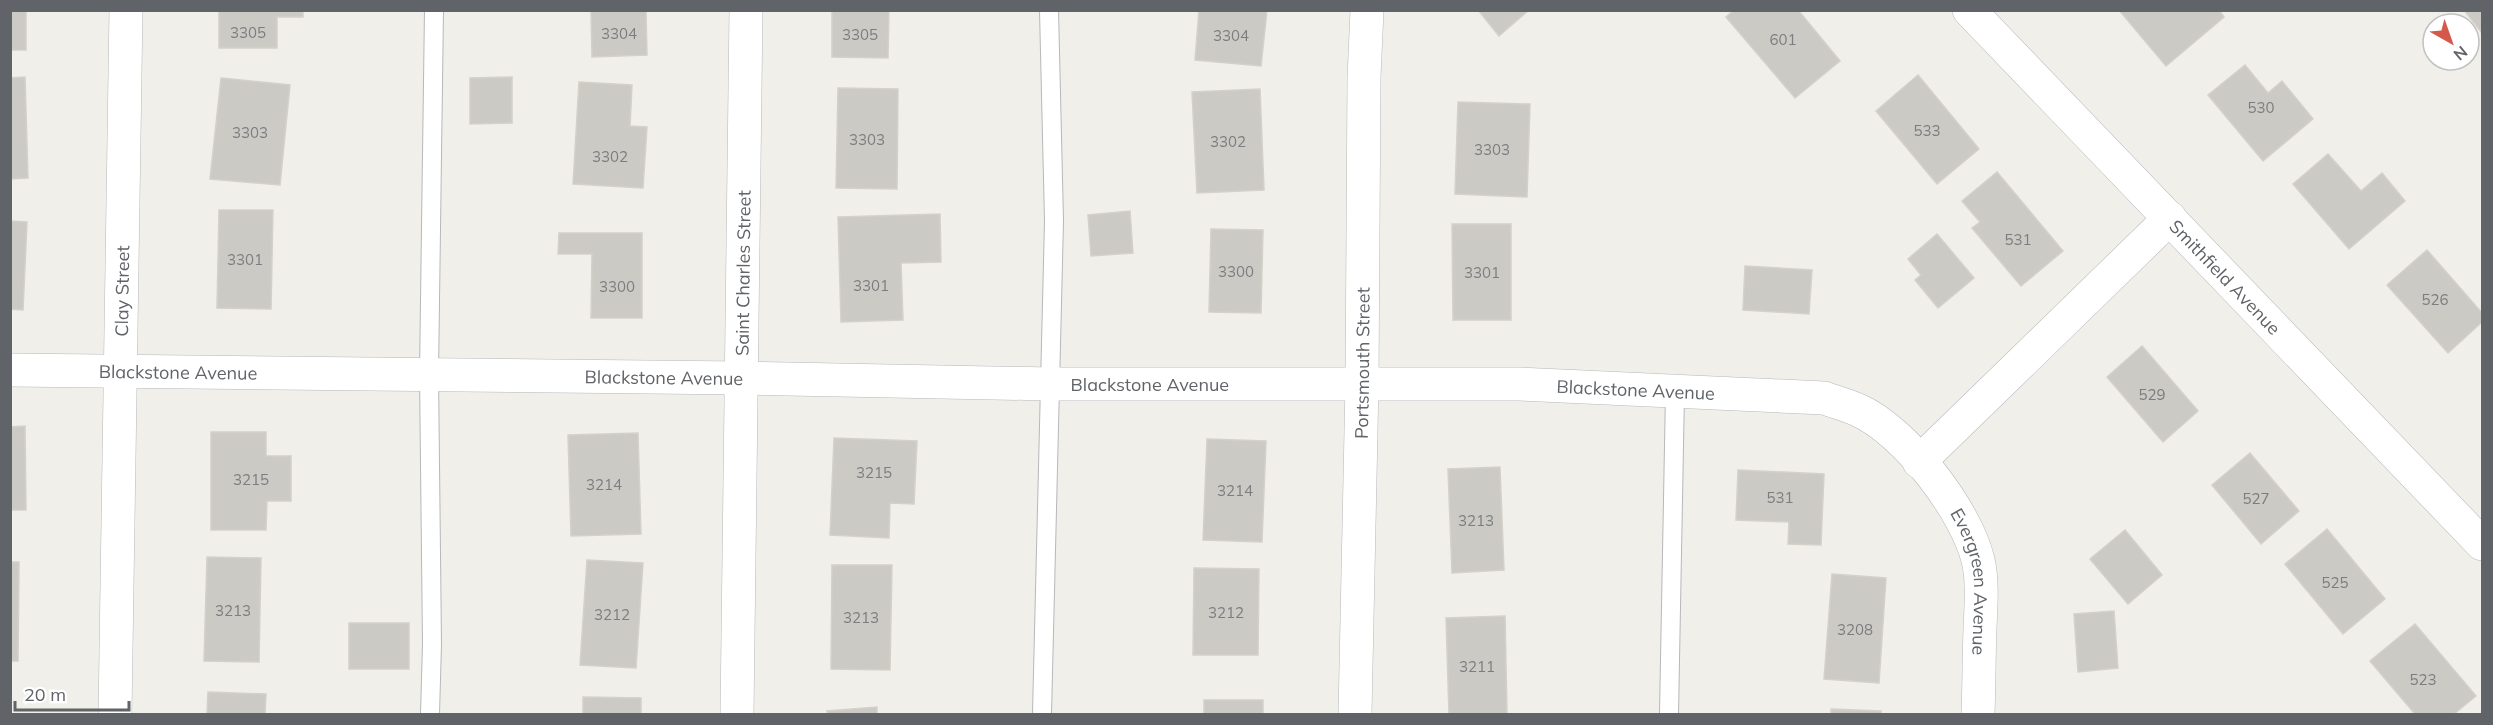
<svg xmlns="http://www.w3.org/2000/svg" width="2493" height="725" viewBox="0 0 2493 725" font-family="Mulish,sans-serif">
  <rect width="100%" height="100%" fill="#f0efe9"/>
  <g fill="#cbcac5" stroke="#d4d1c8" stroke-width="1.5">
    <rect x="10" y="10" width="16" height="40"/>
    <polygon points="219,10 303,10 303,17 277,17 277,48 219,48"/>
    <polygon points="591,10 646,10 647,55 592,57"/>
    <polygon points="832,10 889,10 888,58 832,57"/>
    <polygon points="1199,10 1267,10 1261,66 1195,60"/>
    <polygon points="1478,10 1529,10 1499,36"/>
    <polygon points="1734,10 1798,10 1840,61 1795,98 1726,17"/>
    <polygon points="2119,10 2219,10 2224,17 2166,66"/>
    <polygon points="2464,10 2482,10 2482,33"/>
    <polygon points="2245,65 2268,93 2282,81 2313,119 2263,161 2208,95"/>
    <polygon points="1918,75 1979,149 1937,184 1876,111"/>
    <polygon points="25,77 28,178 10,179 10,78"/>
    <polygon points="512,77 512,123 470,124 470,78"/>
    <polygon points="221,78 290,85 280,185 210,179"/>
    <polygon points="579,82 632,85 630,126 647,127 643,188 573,184"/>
    <polygon points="838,88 898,89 897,189 836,188"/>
    <polygon points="1260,89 1264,190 1197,193 1192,92"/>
    <polygon points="1458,102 1530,104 1527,197 1455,194"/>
    <polygon points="2328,154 2361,191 2382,173 2405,201 2349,249 2293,184"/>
    <polygon points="1997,172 2063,251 2021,286 1972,228 1980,222 1962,201"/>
    <polygon points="219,210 273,210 271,309 217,308"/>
    <polygon points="1130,211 1133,253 1091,256 1088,215"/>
    <polygon points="940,214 941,262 901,263 903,320 841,322 838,217"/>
    <polygon points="10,221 27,222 23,310 10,309"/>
    <polygon points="1452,224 1511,224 1511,320 1453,320"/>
    <polygon points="1211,229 1263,230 1261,313 1209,312"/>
    <polygon points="559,233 642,233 642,318 591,318 592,254 558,254"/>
    <polygon points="1937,234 1974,278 1938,308 1915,280 1921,275 1908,259"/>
    <polygon points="2427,250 2482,313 2482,322 2448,353 2387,285"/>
    <polygon points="1745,266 1812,270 1809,314 1743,310"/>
    <polygon points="2142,346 2198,411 2163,442 2107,377"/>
    <polygon points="25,426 26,510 10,510 10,427"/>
    <polygon points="211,432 266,432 266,456 291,456 291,501 267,501 266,530 211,530"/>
    <polygon points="638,433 641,534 571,536 568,435"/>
    <polygon points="834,438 917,441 914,504 890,503 889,538 830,535"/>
    <polygon points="1207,439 1266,441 1262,542 1203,540"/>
    <polygon points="2250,453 2299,511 2261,544 2212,485"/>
    <polygon points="1500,467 1504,570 1452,573 1448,469"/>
    <polygon points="1738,470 1824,474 1821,545 1788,544 1789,522 1736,520"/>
    <polygon points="2327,529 2385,599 2343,634 2285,564"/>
    <polygon points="2125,530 2162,575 2128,604 2090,559"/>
    <polygon points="207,557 261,558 259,662 204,661"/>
    <polygon points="587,560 643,563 636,668 580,665"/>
    <polygon points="10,562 19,562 18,661 10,661"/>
    <polygon points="832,565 892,565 890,670 831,669"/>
    <polygon points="1194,568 1259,569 1258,655 1193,655"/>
    <polygon points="1832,574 1886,578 1879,683 1824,679"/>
    <polygon points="2114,611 2118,668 2078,672 2074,614"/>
    <polygon points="1505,616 1507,714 1449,714 1446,618"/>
    <rect x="349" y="623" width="60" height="46"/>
    <polygon points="2415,624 2476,696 2454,714 2415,714 2370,661"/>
    <polygon points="208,692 266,694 265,714 207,714"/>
    <polygon points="583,697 641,698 641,714 583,714"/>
    <rect x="1204" y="700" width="59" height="14"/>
    <polygon points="877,707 877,714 828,714 827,711"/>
    <polygon points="1831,709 1881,711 1881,714 1831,714"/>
  </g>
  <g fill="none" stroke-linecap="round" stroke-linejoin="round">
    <defs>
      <g id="service">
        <polyline points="430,714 432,644 429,374 434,10"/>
        <polyline points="1042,714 1054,221 1049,10"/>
        <polyline points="1669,714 1675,392"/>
      </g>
      <g id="minor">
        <path id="s1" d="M 1969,10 L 2482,544"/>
        <path id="s2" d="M 10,370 L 741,378 L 1050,384 L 1519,384 L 1824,398 C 1835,402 1847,405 1858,410 C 1905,431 1966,510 1978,560 C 1983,581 1981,606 1980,628 C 1979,657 1979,686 1978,714"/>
        <polyline points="1919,462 2170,218"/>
        <path id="s3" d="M 115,714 L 126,10"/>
        <path id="s4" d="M 737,714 L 746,10"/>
        <path id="s5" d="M 1355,714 L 1362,384 L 1364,78 L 1367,10"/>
      </g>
    </defs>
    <use href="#service" stroke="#b6b8bb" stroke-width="20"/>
    <use href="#minor" stroke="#b6b8bb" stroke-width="34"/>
    <use href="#service" stroke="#fff" stroke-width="18"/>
    <use href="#minor" stroke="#fff" stroke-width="33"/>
  </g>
  <g text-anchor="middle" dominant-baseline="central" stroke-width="4.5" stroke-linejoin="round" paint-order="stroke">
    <g font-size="15" fill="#7b7d7e">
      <text x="248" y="32">3305</text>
      <text x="619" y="33">3304</text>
      <text x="860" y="34">3305</text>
      <text x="1231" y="35">3304</text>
      <text x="1783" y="39">601</text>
      <text x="2261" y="107">530</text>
      <text x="1927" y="130">533</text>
      <text x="250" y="132">3303</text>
      <text x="867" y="139">3303</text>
      <text x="1228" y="141">3302</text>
      <text x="1492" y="149">3303</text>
      <text x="610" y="156">3302</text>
      <text x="2018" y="239">531</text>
      <text x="245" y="259">3301</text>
      <text x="1236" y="271">3300</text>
      <text x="1482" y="272">3301</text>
      <text x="871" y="285">3301</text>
      <text x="617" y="286">3300</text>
      <text x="2435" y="299">526</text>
      <text x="2152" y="394">529</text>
      <text x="874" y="472">3215</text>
      <text x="251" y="479">3215</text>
      <text x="604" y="484">3214</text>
      <text x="1235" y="490">3214</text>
      <text x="1780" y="497">531</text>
      <text x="2256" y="498">527</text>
      <text x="1476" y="520">3213</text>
      <text x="2335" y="582">525</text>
      <text x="233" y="610">3213</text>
      <text x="1226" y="612">3212</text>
      <text x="612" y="614">3212</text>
      <text x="861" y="617">3213</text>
      <text x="1855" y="629">3208</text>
      <text x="1477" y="666">3211</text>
      <text x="2423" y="679">523</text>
    </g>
    <g font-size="18" fill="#606367" stroke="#fff">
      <text stroke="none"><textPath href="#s4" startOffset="441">Saint Charles Street</textPath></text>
      <text stroke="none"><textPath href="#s1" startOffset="370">Smithfield Avenue</textPath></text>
      <text stroke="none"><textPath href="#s3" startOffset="423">Clay Street</textPath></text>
      <text stroke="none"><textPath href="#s5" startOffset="351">Portsmouth Street</textPath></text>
      <text stroke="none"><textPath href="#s2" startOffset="168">Blackstone Avenue</textPath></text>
      <text stroke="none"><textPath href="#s2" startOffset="654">Blackstone Avenue</textPath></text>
      <text stroke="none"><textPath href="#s2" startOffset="1140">Blackstone Avenue</textPath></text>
      <text stroke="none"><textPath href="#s2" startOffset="1626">Blackstone Avenue</textPath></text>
      <text stroke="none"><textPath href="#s2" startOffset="2067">Evergreen Avenue</textPath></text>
    </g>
  </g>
  <rect width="2493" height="725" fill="none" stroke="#606367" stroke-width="24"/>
  <g transform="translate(2451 42) rotate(140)"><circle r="28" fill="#ffffff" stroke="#bfc1c2" stroke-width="1.5"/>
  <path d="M0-4.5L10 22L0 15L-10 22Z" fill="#d4594b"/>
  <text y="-9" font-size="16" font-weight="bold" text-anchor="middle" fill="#606367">N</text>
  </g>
  <path d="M15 701v9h114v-9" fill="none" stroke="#606367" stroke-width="3"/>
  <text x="24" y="701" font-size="18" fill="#606367" stroke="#ffffff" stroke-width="4.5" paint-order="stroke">20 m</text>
</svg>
